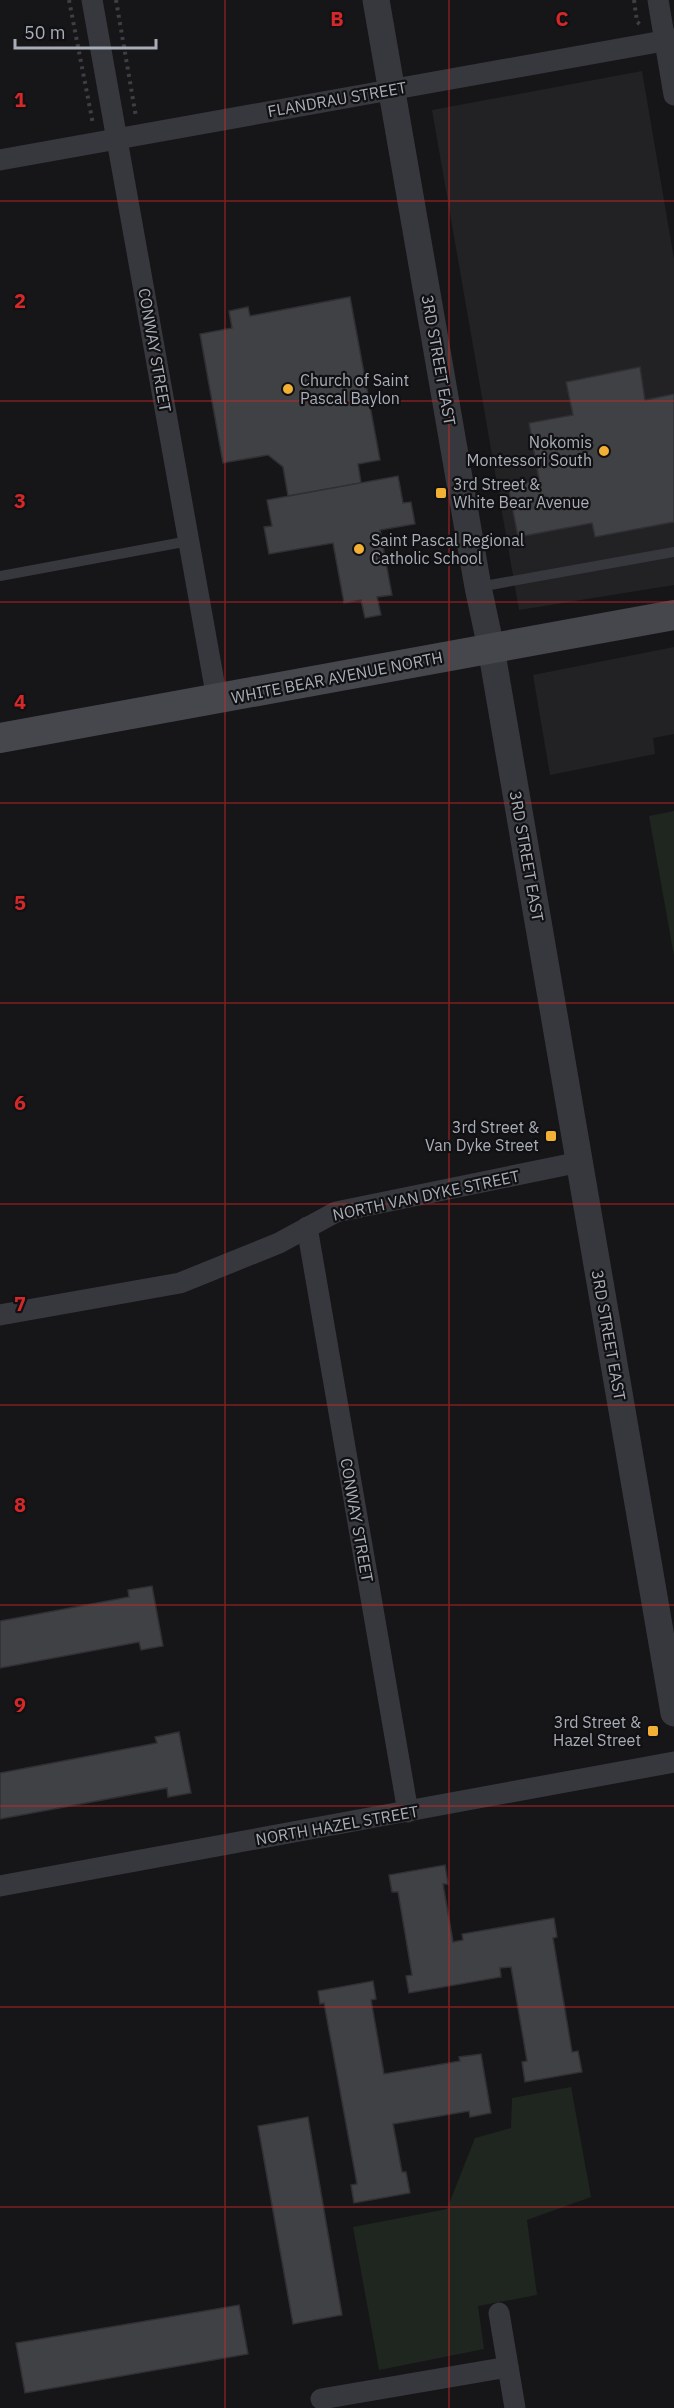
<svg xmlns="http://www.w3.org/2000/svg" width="674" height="2408" viewBox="0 0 674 2408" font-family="'IBM Plex Sans',sans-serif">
  <rect width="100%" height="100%" fill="#161618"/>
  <g fill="#222225">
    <polygon points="642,71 674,259 674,585 519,610 432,110"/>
    <polygon points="674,647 674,734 653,738 655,754 550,775 533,675"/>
  </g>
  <g fill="#1e261f">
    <polygon points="674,811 674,956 649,816"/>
    <polygon points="571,2087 591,2197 527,2220 537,2295 478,2306 484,2349 379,2370 353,2227 447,2209 475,2138 511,2128 512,2098"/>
  </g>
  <g fill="#404145" stroke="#303034" stroke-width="1.5">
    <polygon points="350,297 380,460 358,464 361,483 288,496 283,467 268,455 223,463 200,334 232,328 229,311 248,307 250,316"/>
    <polygon points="640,367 645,400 674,394 674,522 595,537 592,523 518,537 508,486 539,480 529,423 573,415 566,382"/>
    <polygon points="398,476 403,503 411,502 415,524 380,530 392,595 377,597 381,615 365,618 361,600 344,603 333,543 269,554 264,527 272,526 267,500"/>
    <polygon points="152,1586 163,1646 141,1650 139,1642 0,1668 0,1621 129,1597 128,1590"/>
    <polygon points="179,1732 191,1793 168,1797 167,1788 0,1819 0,1773 157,1743 155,1737"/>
    <polygon points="445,1865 448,1884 443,1884 453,1942 463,1940 462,1934 554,1918 557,1937 553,1938 572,2052 578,2051 582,2072 525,2082 522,2062 527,2061 511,1967 500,1968 501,1977 409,1993 406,1976 412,1975 398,1892 392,1892 389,1875"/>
    <polygon points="373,1981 376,1999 371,2000 384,2074 460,2061 459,2057 481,2054 491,2113 470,2117 469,2111 393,2124 402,2172 406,2172 410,2193 354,2203 351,2185 357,2184 324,2003 320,2004 318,1991"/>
    <polygon points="308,2117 342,2315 293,2324 258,2126"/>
    <polygon points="239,2305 248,2354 25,2393 16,2343"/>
  </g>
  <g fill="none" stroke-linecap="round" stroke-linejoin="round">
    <g stroke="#3d3f44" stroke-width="4" stroke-dasharray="3 4.5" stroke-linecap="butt">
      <polyline points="69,0 93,124"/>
      <polyline points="116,0 136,117"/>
      <polyline points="634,0 637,22 641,25"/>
    </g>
    <g stroke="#37383d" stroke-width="10">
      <polyline points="0,576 189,541"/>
      <polyline points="479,587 674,552"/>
    </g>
    <g stroke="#37383d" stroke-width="21">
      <polyline points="92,0 217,699"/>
      <polyline points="658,0 674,95"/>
      <polyline points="0,160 674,39"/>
      <polyline points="307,1227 408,1812"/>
      <polyline points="0,1315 180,1283 279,1243 336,1212 580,1162"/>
      <polyline points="0,1886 674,1762"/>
      <polyline points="499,2313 515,2408"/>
      <polyline points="321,2399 508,2367"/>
    </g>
    <polyline stroke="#37383d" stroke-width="27" points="376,0 478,587 491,648 674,1713"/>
    <polyline stroke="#45474d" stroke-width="30" points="0,738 674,615"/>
  </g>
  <path fill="none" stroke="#d62828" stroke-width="1.5" stroke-opacity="0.55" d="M 225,0 L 225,2408M 449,0 L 449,2408M 0,201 L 674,201M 0,401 L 674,401M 0,602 L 674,602M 0,803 L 674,803M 0,1003 L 674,1003M 0,1204 L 674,1204M 0,1405 L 674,1405M 0,1605 L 674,1605M 0,1806 L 674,1806M 0,2007 L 674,2007M 0,2207 L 674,2207"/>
  <g fill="#f2b134" stroke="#111113" stroke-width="2">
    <circle cx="288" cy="389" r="6"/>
    <circle cx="604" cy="451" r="6"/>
    <rect x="435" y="487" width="12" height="12" rx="3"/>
    <circle cx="359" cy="549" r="6"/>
    <rect x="545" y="1130" width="12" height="12" rx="3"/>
    <rect x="647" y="1725" width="12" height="12" rx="3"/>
  </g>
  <g text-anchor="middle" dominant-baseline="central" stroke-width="4.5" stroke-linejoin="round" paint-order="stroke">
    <g font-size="16" fill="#a8adb8" stroke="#111113">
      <text transform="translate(337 99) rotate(-10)">FLANDRAU STREET</text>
      <text transform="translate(155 350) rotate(80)">CONWAY STREET</text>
      <text transform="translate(439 360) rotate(80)">3RD STREET EAST</text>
      <text transform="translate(337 677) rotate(-11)">WHITE BEAR AVENUE NORTH</text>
      <text transform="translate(527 856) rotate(80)">3RD STREET EAST</text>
      <text transform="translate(426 1195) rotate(-12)">NORTH VAN DYKE STREET</text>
      <text transform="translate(609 1335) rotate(80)">3RD STREET EAST</text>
      <text transform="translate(357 1520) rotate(80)">CONWAY STREET</text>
      <text transform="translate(337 1825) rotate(-10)">NORTH HAZEL STREET</text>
    </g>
    <g font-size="16" fill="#a8adb8" stroke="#111113" text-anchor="start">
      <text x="300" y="380">Church of Saint<tspan x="300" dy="18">Pascal Baylon</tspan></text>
      <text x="592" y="442" text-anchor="end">Nokomis<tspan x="592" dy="18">Montessori South</tspan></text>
      <text x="453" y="484">3rd Street &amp;<tspan x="453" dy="18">White Bear Avenue</tspan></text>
      <text x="371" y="540">Saint Pascal Regional<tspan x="371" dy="18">Catholic School</tspan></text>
      <text x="539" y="1127" text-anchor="end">3rd Street &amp;<tspan x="539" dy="18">Van Dyke Street</tspan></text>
      <text x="641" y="1722" text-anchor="end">3rd Street &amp;<tspan x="641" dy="18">Hazel Street</tspan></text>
    </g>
  </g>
  <g font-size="20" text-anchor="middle" font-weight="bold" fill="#d62828" stroke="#111113" stroke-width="4.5" stroke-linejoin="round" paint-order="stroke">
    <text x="337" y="26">B</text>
    <text x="562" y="26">C</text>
    <text x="20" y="107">1</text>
    <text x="20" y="308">2</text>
    <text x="20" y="508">3</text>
    <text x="20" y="709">4</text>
    <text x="20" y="910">5</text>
    <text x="20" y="1110">6</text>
    <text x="20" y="1311">7</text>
    <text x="20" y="1512">8</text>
    <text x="20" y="1712">9</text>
  </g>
  <path d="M15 39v9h141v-9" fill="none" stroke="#a8adb8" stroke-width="3"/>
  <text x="24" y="39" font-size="18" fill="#a8adb8" stroke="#111113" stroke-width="4.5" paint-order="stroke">50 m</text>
</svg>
